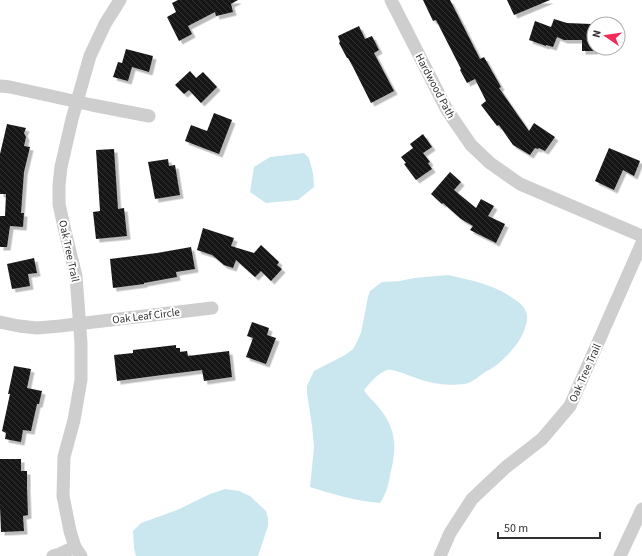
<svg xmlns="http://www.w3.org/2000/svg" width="642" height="556" viewBox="0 0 642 556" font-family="'Source Sans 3',sans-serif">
  <defs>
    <pattern id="building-back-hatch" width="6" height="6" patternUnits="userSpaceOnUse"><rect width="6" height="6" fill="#181818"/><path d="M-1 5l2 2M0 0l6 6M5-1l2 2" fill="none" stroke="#313131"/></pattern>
    <filter id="shadow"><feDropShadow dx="3.5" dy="3.5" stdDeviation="0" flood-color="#0004"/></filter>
  </defs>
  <rect width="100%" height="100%" fill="#fff"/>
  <g fill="#cae7f0">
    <polygon points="304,153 309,158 313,173 314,187 298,200 266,203 250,192 254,167 270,157"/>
    <path d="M 448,275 C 469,280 493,284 511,297 C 524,305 531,312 525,328 C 521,342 508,355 498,364 C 494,367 489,370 485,372 C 478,377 472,383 464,384 C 452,386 436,384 425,381 C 417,379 393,368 387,370 C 378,373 370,383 364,390 C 368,397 375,402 380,409 C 396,429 397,447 391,471 C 389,482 387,493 380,503 C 356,501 332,494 310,487 L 314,447 L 312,426 L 307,393 L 307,386 L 314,371 L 345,355 L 353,349 L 357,342 L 361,333 L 368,297 L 370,291 L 382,282 L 400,281 L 414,278 Z"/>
    <polygon points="225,489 239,491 250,496 266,511 268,519 268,526 258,556 136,556 134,548 133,531 141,523 177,510 210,494"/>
  </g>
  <g fill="url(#building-back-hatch)" filter="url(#shadow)">
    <polygon points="178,0 238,0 231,4 233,12 216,16 215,12 188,26 192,34 179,41 167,17 176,12 172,3"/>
    <polygon points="423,0 450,0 480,59 484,57 501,87 499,88 529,131 534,123 555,137 545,151 539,148 538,149 535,148 530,155 513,145 499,125 497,126 481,105 486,101 475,79 467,83 460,70 461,69 436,20 433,21"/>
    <polygon points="507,0 550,0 514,15"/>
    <polygon points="554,19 567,23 591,24 591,30 594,30 594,51 582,51 582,40 564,40 557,37 553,47 546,45 546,46 529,40 535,21 551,27"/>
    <polygon points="359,26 365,39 372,36 379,50 374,53 394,91 371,103 353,67 348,58 347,58 339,43 340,42 338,36"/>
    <polygon points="126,49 153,56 149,72 132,67 128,81 113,77 118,62 122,63"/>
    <polygon points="190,71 196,78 203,72 217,87 201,103 189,90 184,94 175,85"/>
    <polygon points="214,113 232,120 219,154 185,141 191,125 207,131"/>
    <polygon points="7,124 26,128 24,133 26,137 24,146 30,147 24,172 21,213 24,213 23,227 10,226 7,247 0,247 0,216 5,216 6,194 0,194 0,154"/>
    <polygon points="423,134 432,147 423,153 430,162 428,163 432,169 416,180 404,164 406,163 401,157 413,148 410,144"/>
    <polygon points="609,148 640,161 634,176 623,170 614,190 595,181"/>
    <polygon points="114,149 118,209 124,208 127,236 96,239 93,212 100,211 96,150"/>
    <polygon points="168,159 169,166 175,165 180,195 155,199 148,162"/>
    <polygon points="450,172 461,182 454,190 476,208 481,199 494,206 488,216 505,224 496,243 470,230 473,226 461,219 443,203 442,204 431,194"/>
    <polygon points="203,228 234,238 231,246 254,253 261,245 279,262 277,265 282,269 271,281 261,271 255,277 236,260 233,268 224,265 212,255 197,250"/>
    <polygon points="191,247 195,269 176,272 177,277 144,283 144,284 113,288 110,259 157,253"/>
    <polygon points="34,258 37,273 28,274 30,286 12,289 7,264"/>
    <polygon points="252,322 269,328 267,335 276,338 266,364 246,357 253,338 247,336"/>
    <polygon points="176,345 176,348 180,348 180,352 187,351 188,356 229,351 232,377 204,381 202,370 162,375 117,381 114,355 133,353 133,350"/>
    <polygon points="14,366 31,369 27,388 42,391 39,404 37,404 31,431 23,430 21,442 5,439 6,433 2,431 10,394 8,394"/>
    <polygon points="0,459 21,459 21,471 27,471 27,488 28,515 23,516 24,531 1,532 0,507"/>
  </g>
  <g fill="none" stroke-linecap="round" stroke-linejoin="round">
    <g stroke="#cecece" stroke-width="13">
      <polyline points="391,0 447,110 471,145 490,163 520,184 642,236"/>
      <polyline points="0,86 10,87 92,105 149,116"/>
      <polyline points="0,322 19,326 37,328 60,326 212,308"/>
      <polyline points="53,556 60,554 75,547"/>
      <polyline points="81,556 75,547 70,531 63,496 64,457 74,420 81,380 81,343 76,276 64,227 59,204 59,185 61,167 72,119 90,56 105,24 120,0"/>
      <polyline points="440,556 450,533 472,499 506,467 542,439 570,406 642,243"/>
      <polyline points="620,556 642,509"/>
    </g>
  </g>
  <g text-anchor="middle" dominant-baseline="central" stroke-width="4" stroke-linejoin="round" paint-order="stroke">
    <g font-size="11" fill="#313131" stroke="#fff">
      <text transform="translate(435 86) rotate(62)">Hardwood Path</text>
      <text transform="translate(69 251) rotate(78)">Oak Tree Trail</text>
      <text transform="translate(146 316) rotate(-7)">Oak Leaf Circle</text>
      <text transform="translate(585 373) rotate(-66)">Oak Tree Trail</text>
    </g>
  </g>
  <g transform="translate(606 36) rotate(283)"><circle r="19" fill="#ffffff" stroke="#adadad"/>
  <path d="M0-3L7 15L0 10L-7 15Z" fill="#f32959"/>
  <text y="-6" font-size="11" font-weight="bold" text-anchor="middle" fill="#313131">N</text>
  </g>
  <path d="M498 532v6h102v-6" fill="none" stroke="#313131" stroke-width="2"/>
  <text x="504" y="532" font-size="12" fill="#313131" stroke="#ffffff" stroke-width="3" paint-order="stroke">50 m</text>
</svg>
